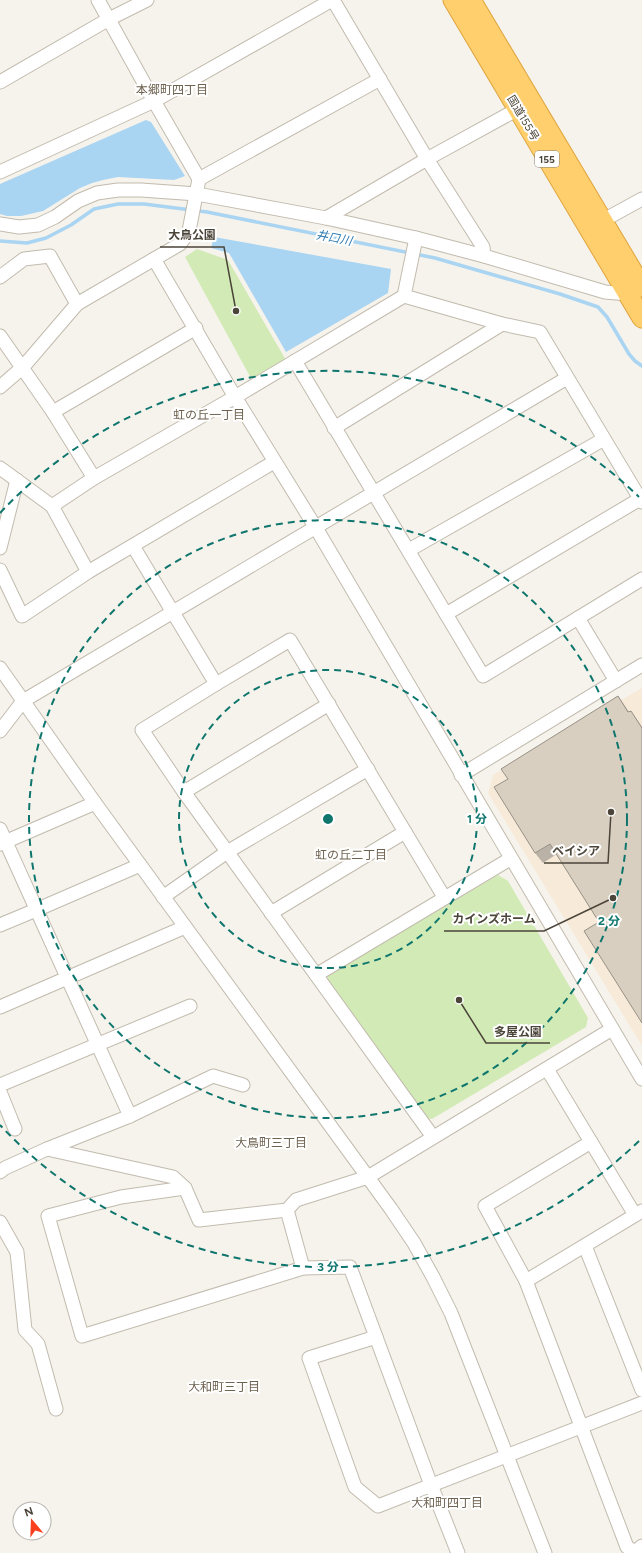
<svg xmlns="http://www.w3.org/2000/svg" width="642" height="1553" viewBox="0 0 642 1553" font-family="Figtree,'Noto Sans JP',sans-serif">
  <rect width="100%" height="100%" fill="#f6f3ec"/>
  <polygon fill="#f7ead8" points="642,688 642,1046 488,793 493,775"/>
  <g fill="#d2eab5">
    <polygon points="197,249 228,260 287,362 253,382 185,257"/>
    <polygon points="498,875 508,881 588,1018 586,1027 432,1119 426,1118 327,982 328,975"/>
  </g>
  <g fill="#a9d4f2">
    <polygon points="146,120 151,122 185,176 174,180 118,177 103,180 92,183 80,188 43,211 21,216 7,216 0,214 0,184"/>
    <polygon points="214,237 391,269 388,293 286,352 229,253 211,248"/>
  </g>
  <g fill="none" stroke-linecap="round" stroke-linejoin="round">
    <polyline stroke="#a9d4f2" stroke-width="3.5" points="0,241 27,243 46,238 71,225 94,209 118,204 144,204 207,212 435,258 560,294 598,307 607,317 629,354 635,361 642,366"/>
    <defs>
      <g id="minor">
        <polyline points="333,0 427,159 483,247 484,256"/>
        <polyline points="0,82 109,19 147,0"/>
        <polyline points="0,172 154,101 332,0"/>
        <polyline points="199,179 380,79"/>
        <polyline points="326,218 427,159 518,109"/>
        <polyline points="602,221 642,199"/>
        <polyline points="0,224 19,227 38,225 55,217 78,201 97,193 118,190 141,190 197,194 326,218 416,238 484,256 605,292 628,294"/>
        <polyline points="154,259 235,397 316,528 642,1079"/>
        <polyline points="0,277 24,259 50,256 77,304"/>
        <polyline points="404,296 416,238"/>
        <polyline points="0,336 53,412 94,478"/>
        <polyline points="295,361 483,676 642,579"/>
        <polyline points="0,387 23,367 77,304 180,244 189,231 199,179 154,101 98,0"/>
        <polyline points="53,412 196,328"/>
        <polyline points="334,428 502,324"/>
        <polyline points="0,468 52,506 88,572"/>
        <polyline points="52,506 94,478 235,397 404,296 502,324 540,332 642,502"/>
        <polyline points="133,546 216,684"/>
        <polyline points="0,548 17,480"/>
        <polyline points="409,550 604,439"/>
        <polyline points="0,570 22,616 88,572 274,462"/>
        <polyline points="446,614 640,499"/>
        <polyline points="578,618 616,681"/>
        <polyline points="0,668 95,803 391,1209 414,1243 433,1277 451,1313 545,1553"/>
        <polyline points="0,731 23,701 567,378"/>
        <polyline points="461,775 642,665"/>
        <polyline points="184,792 329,704"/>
        <polyline points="0,829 130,1116"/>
        <polyline points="0,844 95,803"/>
        <polyline points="163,897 227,852 368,769"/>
        <polyline points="271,913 405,832"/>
        <polyline points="0,925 36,910 140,865"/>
        <polyline points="316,975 510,859"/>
        <polyline points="0,1007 185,927"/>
        <polyline points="547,1069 635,1215"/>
        <polyline points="0,1085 190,1006"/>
        <polyline points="0,1092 15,1129"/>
        <polyline points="433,1137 184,792 142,730 216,684 290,640 444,897"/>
        <polyline points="591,1142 485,1206 526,1281 627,1547 635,1552 642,1546"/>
        <polyline points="47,1149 173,1177 185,1188 199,1220 287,1210 296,1200 368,1177 612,1029"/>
        <polyline points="0,1172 5,1168 47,1149 130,1116 213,1076 243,1085"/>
        <polyline points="185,1188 121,1197 48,1216 82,1336 303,1268 287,1210"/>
        <polyline points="0,1222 17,1252 25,1330 38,1344 56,1409"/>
        <polyline points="585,1246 642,1390"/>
        <polyline points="303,1268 350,1267 431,1485 458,1553"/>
        <polyline points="526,1281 642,1211"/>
        <polyline points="376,1337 309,1358 355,1487 378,1506 642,1403"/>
      </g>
      <g id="highway">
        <polyline points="453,0 642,318"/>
        <polyline points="471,0 642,287"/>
      </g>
    </defs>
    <use href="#minor" stroke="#c2bbae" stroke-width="15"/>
    <use href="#highway" stroke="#e0a43c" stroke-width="21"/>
    <use href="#minor" stroke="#fff" stroke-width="13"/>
    <use href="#highway" stroke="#ffcf6e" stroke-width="19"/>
  </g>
  <polygon fill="#bab2a6" points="618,696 629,712 631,711 642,727 642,1023 599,922 557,854 543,863 535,853 508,779"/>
  <polygon fill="#d8cfc1" stroke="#979187" points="618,696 628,712 631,711 642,728 642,1023 584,931 599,922 550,844 535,853 494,787 508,779 501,769"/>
  <g fill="none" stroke="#0f766e" stroke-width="2" stroke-dasharray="7 5">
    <circle cx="328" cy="819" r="149"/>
    <circle cx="328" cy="819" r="299"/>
    <path d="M639 1141A448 448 0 0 1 0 1125M0 513A448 448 0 0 1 639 497"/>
  </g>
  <g text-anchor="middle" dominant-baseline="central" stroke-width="4" stroke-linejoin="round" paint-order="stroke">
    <rect fill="#fff" stroke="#817c74" stroke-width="1" x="535" y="151" width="24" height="16" rx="3"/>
    <g font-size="10" font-weight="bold" fill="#4b4439">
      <text x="547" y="159">155</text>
    </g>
    <g font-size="11" fill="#4b4439" stroke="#fff">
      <text transform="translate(523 118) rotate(59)">国道155号</text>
    </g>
    <g font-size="12" fill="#6e6250" stroke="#fff">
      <text x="172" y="90">本郷町四丁目</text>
      <text x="209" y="415">虹の丘一丁目</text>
      <text x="351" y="855">虹の丘二丁目</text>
      <text x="271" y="1143">大鳥町三丁目</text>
      <text x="224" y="1387">大和町三丁目</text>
      <text x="447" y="1503">大和町四丁目</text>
    </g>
    <g font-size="12" font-style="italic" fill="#2e7ab2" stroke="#fff">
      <text transform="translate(334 238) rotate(11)">井口川</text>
    </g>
  </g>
  <circle cx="328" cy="819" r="6" fill="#0f766e" stroke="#fff" stroke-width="2"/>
  <g font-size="12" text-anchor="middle" font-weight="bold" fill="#0f766e" stroke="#fff" stroke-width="4" stroke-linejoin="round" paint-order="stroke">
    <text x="477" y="823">1 分</text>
    <text x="609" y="925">2 分</text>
    <text x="328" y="1271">3 分</text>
  </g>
  <path fill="none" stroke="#4b4439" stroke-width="1.5" d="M236 311L224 247H160M611 812L608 863H544M613 898L544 931H444M459 1000L486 1043H550"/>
  <g fill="#4b4439" stroke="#fff" stroke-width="1.5">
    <circle cx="236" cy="311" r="4"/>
    <circle cx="611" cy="812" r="4"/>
    <circle cx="613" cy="898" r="4"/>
    <circle cx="459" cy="1000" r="4"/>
  </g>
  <g font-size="12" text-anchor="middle" font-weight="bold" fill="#4b4439" stroke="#fff" stroke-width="4" stroke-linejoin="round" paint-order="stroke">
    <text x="192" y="239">大鳥公園</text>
    <text x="576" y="855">ベイシア</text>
    <text x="494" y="923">カインズホーム</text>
    <text x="518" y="1036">多屋公園</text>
  </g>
  <g transform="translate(32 1521) rotate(341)"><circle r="19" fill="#ffffff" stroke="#b7b4b0"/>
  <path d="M0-3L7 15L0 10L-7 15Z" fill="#fc3f1d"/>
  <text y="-6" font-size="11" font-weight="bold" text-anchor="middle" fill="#4b4439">N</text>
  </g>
</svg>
